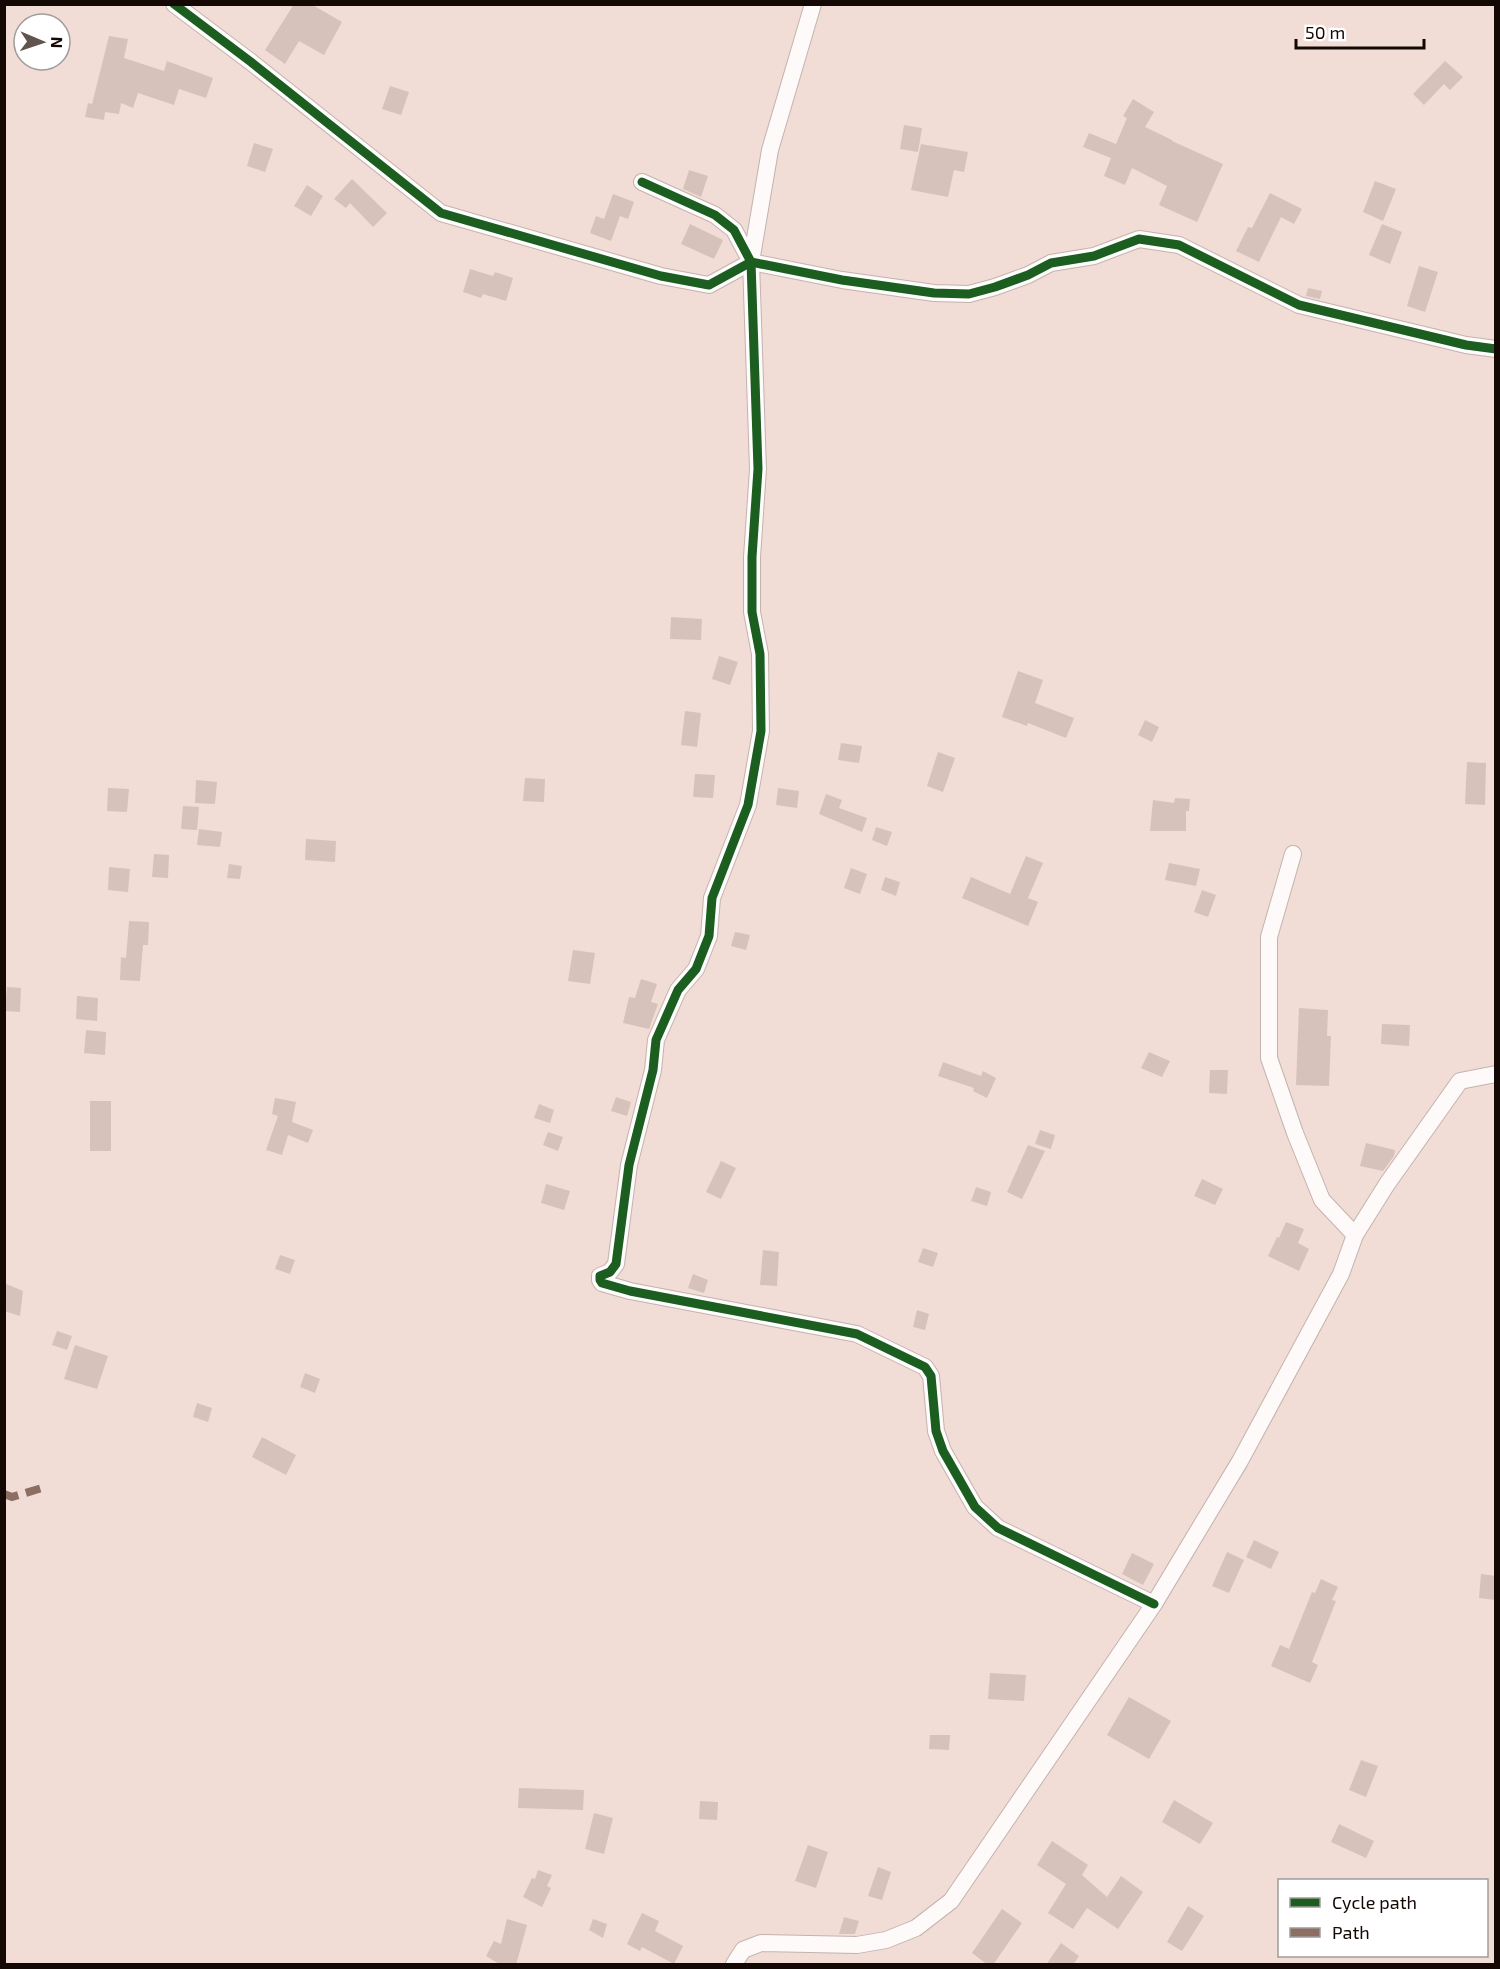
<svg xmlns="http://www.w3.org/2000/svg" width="1500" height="1969" viewBox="0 0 1500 1969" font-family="'Exo 2',sans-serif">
  <rect width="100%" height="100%" fill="#f1ddd6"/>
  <g fill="#d7c2bb">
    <polygon points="294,4 311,4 342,22 324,55 299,41 285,64 265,50"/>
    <polygon points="109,36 128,39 124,58 164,71 167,61 213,78 206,98 179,89 174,105 138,93 133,108 121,103 119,114 105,112 104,120 85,117 88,103 92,104"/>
    <polygon points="1445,61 1463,77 1450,90 1444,84 1424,105 1413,94"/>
    <polygon points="390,86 409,92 401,115 382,109"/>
    <polygon points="1133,99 1154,112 1145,127 1172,140 1172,141 1223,164 1197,222 1159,205 1167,186 1132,168 1125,185 1104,176 1111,158 1083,147 1089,133 1116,144 1127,118 1123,116"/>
    <polygon points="904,125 922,128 918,152 900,149"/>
    <polygon points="254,143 273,149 265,172 247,166"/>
    <polygon points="921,144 968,152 964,172 954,170 948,197 911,190"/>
    <polygon points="689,170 708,176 701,197 683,189"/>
    <polygon points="352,179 387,213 373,227 350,203 346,208 334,199"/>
    <polygon points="1375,181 1396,189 1383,221 1363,212"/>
    <polygon points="307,185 323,196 311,216 294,206"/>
    <polygon points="1270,193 1302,209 1294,224 1281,217 1259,262 1236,251 1248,227 1252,228"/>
    <polygon points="613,194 634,202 628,219 620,216 611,241 590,233 596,216 604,219"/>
    <polygon points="690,224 723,240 714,259 681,244"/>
    <polygon points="1382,224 1402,232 1390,264 1369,255"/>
    <polygon points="1419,266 1438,272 1425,312 1407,306"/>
    <polygon points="470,269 493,276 495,272 513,278 506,301 483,294 481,298 463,292"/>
    <polygon points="1308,288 1322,291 1320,299 1306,296"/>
    <polygon points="671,617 702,619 701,640 670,639"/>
    <polygon points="719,656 738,662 730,685 712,679"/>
    <polygon points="1018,671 1043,680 1035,703 1074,718 1066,738 1028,723 1027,726 1002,717"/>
    <polygon points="685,711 701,713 697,747 681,745"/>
    <polygon points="1145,720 1159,727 1152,742 1138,735"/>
    <polygon points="841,743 862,746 859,763 838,760"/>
    <polygon points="938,752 955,758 943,792 927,786"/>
    <polygon points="1467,762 1486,763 1485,805 1465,804"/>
    <polygon points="695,774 715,775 713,798 693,797"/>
    <polygon points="525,778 545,779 544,802 523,801"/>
    <polygon points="196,780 217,782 215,804 195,803"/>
    <polygon points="108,788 129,789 127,812 107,811"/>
    <polygon points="778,788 799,791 797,808 776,805"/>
    <polygon points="826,794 842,800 839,808 867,818 862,832 819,814"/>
    <polygon points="1175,798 1190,799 1189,811 1186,811 1186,831 1150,831 1153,800 1174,803"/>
    <polygon points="183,806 199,807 197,830 181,829"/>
    <polygon points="876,827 892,832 887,846 872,840"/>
    <polygon points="199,829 222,832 220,847 197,845"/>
    <polygon points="306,839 336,841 335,862 305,860"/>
    <polygon points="154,854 169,855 168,878 152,877"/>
    <polygon points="1026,856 1043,863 1028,898 1038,902 1028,926 962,898 971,877 1010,894"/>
    <polygon points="1169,863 1200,869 1196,886 1165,880"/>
    <polygon points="229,864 242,866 240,879 227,878"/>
    <polygon points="109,867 130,869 128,892 108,890"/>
    <polygon points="851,868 867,874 860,894 844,888"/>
    <polygon points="885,877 900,882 896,896 881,890"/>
    <polygon points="1202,890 1216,895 1208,917 1194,912"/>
    <polygon points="129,921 149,922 148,945 143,945 140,981 120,980 121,957 126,958"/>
    <polygon points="735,932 750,935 746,950 731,946"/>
    <polygon points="573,950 595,953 590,984 568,981"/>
    <polygon points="641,979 657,984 651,1002 658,1004 649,1029 623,1023 629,997 635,998"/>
    <polygon points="7,987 21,988 20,1012 5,1011"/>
    <polygon points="77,996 98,998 97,1021 76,1019"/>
    <polygon points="1299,1008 1328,1010 1327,1036 1331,1036 1329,1086 1296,1085"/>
    <polygon points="1382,1024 1410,1025 1409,1046 1381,1044"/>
    <polygon points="86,1030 106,1032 105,1055 84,1053"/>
    <polygon points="1149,1052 1170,1061 1162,1077 1141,1068"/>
    <polygon points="943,1062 981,1076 983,1071 996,1078 987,1098 973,1091 974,1088 938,1076"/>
    <polygon points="1210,1070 1228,1070 1227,1094 1209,1093"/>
    <polygon points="616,1097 631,1102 627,1116 611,1111"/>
    <polygon points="275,1098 296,1102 292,1122 313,1130 308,1143 288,1135 282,1155 266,1150 278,1116 272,1114"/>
    <rect x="90" y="1101" width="21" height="50"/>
    <polygon points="539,1104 554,1110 550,1123 534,1118"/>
    <polygon points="1040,1130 1055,1135 1051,1149 1035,1144"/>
    <polygon points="548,1132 563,1137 558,1151 543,1145"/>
    <polygon points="1366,1143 1395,1150 1394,1156 1383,1171 1360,1166"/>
    <polygon points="1028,1145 1045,1151 1022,1199 1007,1192"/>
    <polygon points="721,1161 736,1168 721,1199 706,1192"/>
    <polygon points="1202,1179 1223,1189 1215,1205 1194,1196"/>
    <polygon points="546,1184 570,1191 564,1210 541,1203"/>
    <polygon points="976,1187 991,1192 987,1206 971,1201"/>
    <polygon points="1286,1222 1304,1229 1298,1243 1309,1249 1299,1271 1268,1256 1277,1237 1279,1238"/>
    <polygon points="923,1248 938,1253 933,1267 918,1262"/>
    <polygon points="763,1250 779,1252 777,1286 760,1285"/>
    <polygon points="280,1255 295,1260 290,1274 275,1269"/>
    <polygon points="693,1274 708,1280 704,1293 688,1288"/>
    <polygon points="4,1283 23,1291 20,1316 4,1311"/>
    <polygon points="917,1310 929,1314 925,1330 913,1327"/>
    <polygon points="57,1331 72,1336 67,1350 52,1345"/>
    <polygon points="75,1345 108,1356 97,1389 64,1379"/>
    <polygon points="305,1373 320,1379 315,1393 300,1387"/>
    <polygon points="197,1403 212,1408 208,1422 193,1417"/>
    <polygon points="262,1437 296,1455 286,1475 252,1457"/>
    <polygon points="1254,1540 1279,1552 1271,1569 1246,1557"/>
    <polygon points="1227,1552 1244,1560 1229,1593 1212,1586"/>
    <polygon points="1132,1553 1154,1564 1143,1585 1122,1574"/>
    <polygon points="1481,1574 1496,1576 1496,1600 1479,1598"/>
    <polygon points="1321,1579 1338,1587 1332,1600 1336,1601 1312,1662 1318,1665 1310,1683 1271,1666 1280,1645 1289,1649 1312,1592 1315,1593"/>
    <polygon points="990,1673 1026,1675 1024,1701 988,1699"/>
    <polygon points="1129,1697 1171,1721 1149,1759 1107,1735"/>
    <polygon points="930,1735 950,1735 949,1750 929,1749"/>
    <polygon points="1361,1760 1378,1766 1366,1797 1349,1790"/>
    <polygon points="519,1788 584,1790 583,1810 518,1808"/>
    <polygon points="1174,1800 1213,1823 1200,1844 1162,1822"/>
    <polygon points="700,1801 718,1802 717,1820 699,1819"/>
    <polygon points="594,1813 613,1818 604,1854 585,1849"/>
    <polygon points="1339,1824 1374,1841 1366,1858 1331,1842"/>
    <polygon points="1052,1841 1088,1865 1082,1875 1107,1897 1121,1876 1143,1892 1118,1929 1087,1908 1073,1929 1048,1913 1066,1884 1037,1865"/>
    <polygon points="808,1845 828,1852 816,1888 795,1881"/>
    <polygon points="878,1867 891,1872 882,1900 868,1896"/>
    <polygon points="538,1870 552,1875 547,1886 551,1888 542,1907 523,1897 532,1878 535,1879"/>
    <polygon points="1188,1906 1204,1916 1182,1951 1167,1942"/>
    <polygon points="1002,1909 1022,1923 993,1965 988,1965 972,1953"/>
    <polygon points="642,1913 659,1921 655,1931 683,1946 674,1964 642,1947 640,1951 627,1944"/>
    <polygon points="844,1917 859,1921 855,1934 839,1934"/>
    <polygon points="507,1919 527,1925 516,1965 501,1965 486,1956 494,1941 501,1944"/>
    <polygon points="593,1919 607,1924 603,1938 589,1930"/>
    <polygon points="1061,1943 1079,1956 1073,1965 1046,1965"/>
  </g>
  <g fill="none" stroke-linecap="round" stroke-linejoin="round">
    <defs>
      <g id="street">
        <polyline points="174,4 251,62 441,213 661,276 709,285 751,262 842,280 934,293 969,294 995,287 1028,275 1051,263 1094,256 1139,239 1179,245 1299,305 1466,345 1496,349"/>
        <polyline points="642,182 715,215 734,230 751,262 758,469 752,557 752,612 760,654 761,731 748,805 712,898 709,936 696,969 678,990 656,1040 653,1070 629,1165 616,1264 610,1272 600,1276 600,1280 602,1283 630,1291 857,1334 925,1367 931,1376 936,1431 943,1451 975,1507 998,1528 1154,1604"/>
        <polyline points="751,262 770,150 813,4"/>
        <polyline points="1293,854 1269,937 1269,1058 1295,1133 1322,1200 1355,1235"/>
        <polyline points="734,1964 743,1950 761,1943 857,1945 886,1940 916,1928 951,1901 1154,1604 1240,1461 1341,1274 1355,1235 1387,1184 1460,1081 1496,1074"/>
      </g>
    </defs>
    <use href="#street" stroke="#c3b3ae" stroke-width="18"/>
    <use href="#street" stroke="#fdfaf9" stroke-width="16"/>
    <polyline stroke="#8d6e63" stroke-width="8" stroke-dasharray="15 8" stroke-linecap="butt" points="4,1494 12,1497 42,1488"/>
    <defs>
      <g id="cycleway">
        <polyline points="174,4 251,62 441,213 661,276 709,285 751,262 842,280 934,293 969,294 995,287 1028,275 1051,263 1094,256 1139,239 1179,245 1299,305 1466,345 1496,349"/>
        <polyline points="642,182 715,215 734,230 751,262 758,469 752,557 752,612 760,654 761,731 748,805 712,898 709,936 696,969 678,990 656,1040 653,1070 629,1165 616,1264 610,1272 600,1276 600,1280 602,1283 630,1291 857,1334 925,1367 931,1376 936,1431 943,1451 975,1507 998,1528 1154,1604"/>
      </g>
    </defs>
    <use href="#cycleway" stroke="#fff" stroke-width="13"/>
    <use href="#cycleway" stroke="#1b5e20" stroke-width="9"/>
  </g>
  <rect width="1500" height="1969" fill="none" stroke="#140805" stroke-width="12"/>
  <rect x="1278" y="1879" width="210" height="78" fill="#ffffff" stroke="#a19c9b" stroke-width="1.5"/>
  <rect x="1290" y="1898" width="30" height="9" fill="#1b5e20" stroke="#a19c9b" stroke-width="1.5"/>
  <text x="1332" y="1909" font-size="18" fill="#140805">Cycle path</text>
  <rect x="1290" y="1928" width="30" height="9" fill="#8d6e63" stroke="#a19c9b" stroke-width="1.5"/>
  <text x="1332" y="1939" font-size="18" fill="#140805">Path</text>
  <g transform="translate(42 42) rotate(92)"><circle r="28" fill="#ffffff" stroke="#a19c9b" stroke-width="1.5"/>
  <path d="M0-4.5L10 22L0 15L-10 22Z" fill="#61534e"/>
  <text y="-9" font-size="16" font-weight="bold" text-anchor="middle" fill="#140805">N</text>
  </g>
  <path d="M1296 39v9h128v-9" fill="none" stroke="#140805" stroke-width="3"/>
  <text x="1305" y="39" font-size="18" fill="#140805" stroke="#ffffff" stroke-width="4.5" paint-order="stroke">50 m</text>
</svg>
